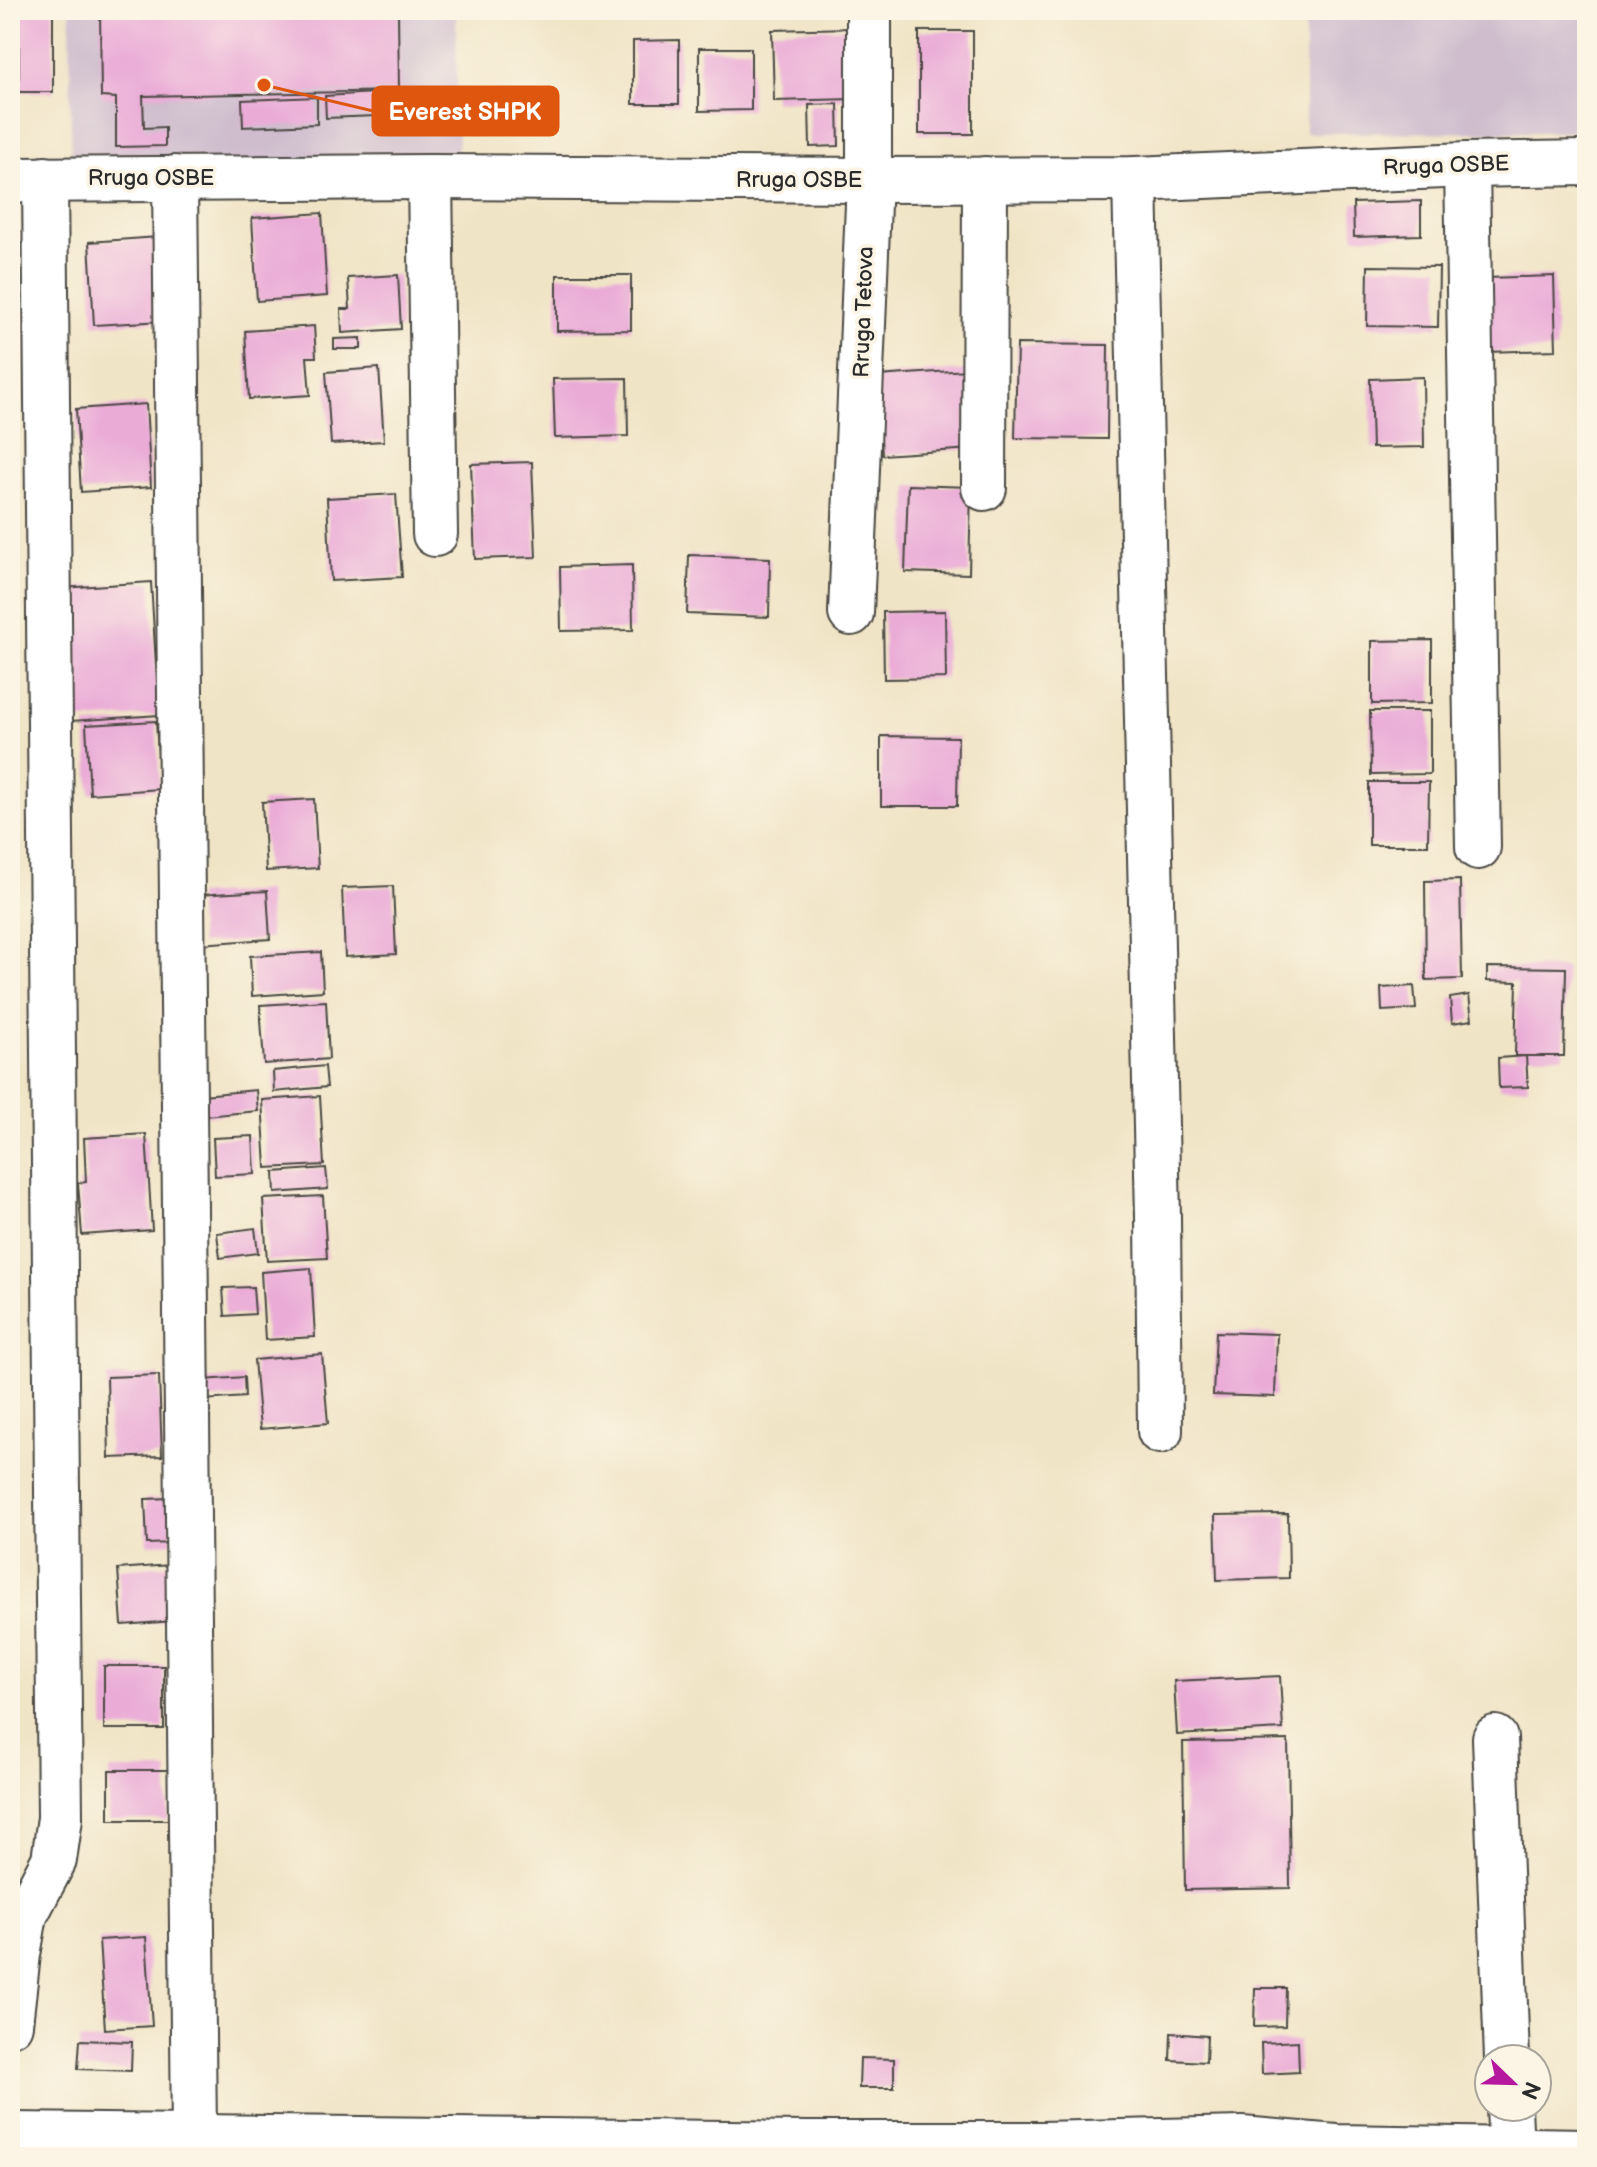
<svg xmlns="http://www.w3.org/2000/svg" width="1597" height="2167" viewBox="0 0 1597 2167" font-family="'Balsamiq Sans',sans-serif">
  <rect width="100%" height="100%" fill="#fcf5e5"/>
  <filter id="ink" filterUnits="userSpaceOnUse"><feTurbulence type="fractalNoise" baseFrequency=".0125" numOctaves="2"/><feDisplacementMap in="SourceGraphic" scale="16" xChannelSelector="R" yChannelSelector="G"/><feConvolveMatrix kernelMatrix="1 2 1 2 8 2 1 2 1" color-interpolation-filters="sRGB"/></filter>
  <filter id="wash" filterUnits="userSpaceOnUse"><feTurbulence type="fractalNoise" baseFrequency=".006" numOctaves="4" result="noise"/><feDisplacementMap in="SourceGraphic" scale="32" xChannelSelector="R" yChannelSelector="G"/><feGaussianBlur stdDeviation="1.8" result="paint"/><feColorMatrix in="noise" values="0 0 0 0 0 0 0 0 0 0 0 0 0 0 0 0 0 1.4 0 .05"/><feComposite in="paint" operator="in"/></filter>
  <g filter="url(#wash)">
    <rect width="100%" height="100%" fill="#f0e4c6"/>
    <g fill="#cfbdce">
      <polygon points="70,10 456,10 458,161 71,162"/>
      <polygon points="1305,10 1587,10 1587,132 1305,133"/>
    </g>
    <g id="blocks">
      <g fill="#eaacd7">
        <rect x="19" y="10" width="34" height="82"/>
        <polygon points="100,10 398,10 399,91 143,96 144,128 165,127 165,146 116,147 116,98 101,97"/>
        <polygon points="851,28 853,99 774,101 772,30"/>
        <rect x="919" y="31" width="54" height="103"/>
        <polygon points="679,40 679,104 633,104 633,41"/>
        <polygon points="699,48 751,48 751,110 699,111"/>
        <polygon points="374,93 376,116 326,118 325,96"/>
        <polygon points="317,97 317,124 243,127 242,100"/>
        <polygon points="838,104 839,146 810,147 809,105"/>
        <polygon points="1421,201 1421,235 1354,237 1353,203"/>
        <polygon points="322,213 327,296 257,301 252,218"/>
        <polygon points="158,237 164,321 94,325 89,242"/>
        <polygon points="1368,266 1439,267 1438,327 1367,326"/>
        <polygon points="398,275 401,329 342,333 341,309 350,309 348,278"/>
        <polygon points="557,275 631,275 631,330 557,331"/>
        <polygon points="1554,276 1556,350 1486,352 1485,278"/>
        <polygon points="314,326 316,357 307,357 310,395 249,399 245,331"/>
        <polygon points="361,338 361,349 334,349 334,339"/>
        <polygon points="1017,344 1108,345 1107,439 1015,438"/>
        <polygon points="379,368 384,441 331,444 326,372"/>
        <polygon points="967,370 972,449 882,455 877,376"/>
        <polygon points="1423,377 1424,447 1372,448 1370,379"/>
        <polygon points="627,378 628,436 555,438 553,379"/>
        <polygon points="146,404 151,487 81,492 76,409"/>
        <polygon points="532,462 536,557 475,559 471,464"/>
        <polygon points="908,485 971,487 969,574 905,572"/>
        <polygon points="396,494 402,577 331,581 327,498"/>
        <polygon points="689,555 770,558 769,617 687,614"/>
        <polygon points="632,565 633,630 561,631 560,567"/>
        <polygon points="151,582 159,715 71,721 63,588"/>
        <polygon points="945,611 946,678 884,679 883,612"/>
        <polygon points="1432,640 1432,703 1372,704 1372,641"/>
        <polygon points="1370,711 1430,711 1430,774 1371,775"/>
        <polygon points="156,721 160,789 90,794 86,725"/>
        <polygon points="881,736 958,737 957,806 881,806"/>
        <polygon points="1369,782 1429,782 1428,845 1369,845"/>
        <polygon points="314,799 318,868 266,871 262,802"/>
        <polygon points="1460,880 1462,979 1426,980 1425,881"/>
        <polygon points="393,886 396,954 345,957 342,888"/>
        <polygon points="267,891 270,939 200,944 197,895"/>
        <polygon points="321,952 323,991 252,996 250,956"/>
        <polygon points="1487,967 1566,968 1564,1056 1515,1056 1517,982 1487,981"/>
        <polygon points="1414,986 1416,1009 1382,1011 1381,988"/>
        <polygon points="1469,995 1472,1020 1452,1023 1450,998"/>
        <polygon points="326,1001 329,1059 264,1064 260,1005"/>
        <polygon points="1526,1056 1528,1087 1499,1088 1498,1058"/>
        <polygon points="325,1066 327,1087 274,1092 273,1071"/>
        <polygon points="256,1090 258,1111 205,1116 203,1095"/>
        <polygon points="320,1096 324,1165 266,1168 262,1100"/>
        <polygon points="146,1134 152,1230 82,1235 78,1183 86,1182 84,1138"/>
        <polygon points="253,1136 255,1174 215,1176 213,1138"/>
        <polygon points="326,1168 328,1189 275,1193 274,1172"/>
        <polygon points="323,1196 327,1258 267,1261 263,1199"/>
        <polygon points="255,1228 258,1253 220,1258 217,1233"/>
        <polygon points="311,1268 315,1337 265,1340 261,1272"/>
        <polygon points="253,1287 255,1314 225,1316 223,1288"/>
        <polygon points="1216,1332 1277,1334 1275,1397 1213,1395"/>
        <polygon points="322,1354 328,1423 260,1429 254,1360"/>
        <polygon points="159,1375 162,1456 109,1458 107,1377"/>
        <polygon points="244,1377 245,1397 204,1400 203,1380"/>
        <polygon points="170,1498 172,1543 147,1544 145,1499"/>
        <polygon points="1288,1514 1289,1578 1217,1580 1215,1515"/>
        <polygon points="170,1565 174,1621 122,1625 118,1569"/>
        <rect x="104" y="1666" width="60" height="63"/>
        <polygon points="1280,1676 1283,1729 1177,1735 1174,1681"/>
        <polygon points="1288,1740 1290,1888 1185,1890 1183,1742"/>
        <rect x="109" y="1770" width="59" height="50"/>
        <polygon points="146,1937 152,2026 105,2029 99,1940"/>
        <polygon points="1255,1988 1286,1988 1285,2026 1254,2027"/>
        <polygon points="1171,2033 1207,2036 1206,2062 1170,2060"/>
        <polygon points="80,2040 132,2042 131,2071 78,2069"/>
        <polygon points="1298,2041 1299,2072 1262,2074 1261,2043"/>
        <polygon points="860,2058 894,2059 894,2088 859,2088"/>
      </g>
    </g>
  </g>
  <g filter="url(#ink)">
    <use href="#blocks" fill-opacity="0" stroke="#494742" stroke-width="2"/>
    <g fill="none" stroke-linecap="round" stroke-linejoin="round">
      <defs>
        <g id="minor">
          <polyline points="1467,165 1478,847"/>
          <polyline points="430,177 435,534"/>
          <polyline points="175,178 194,2137"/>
          <polyline points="1135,179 1158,1217 1160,1431"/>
          <polyline points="10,180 430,177 869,180 1135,179 1467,165 1587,163"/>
          <polyline points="984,488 985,179"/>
          <polyline points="851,613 869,180 869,10"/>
          <polyline points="1495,1738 1507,2059"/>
          <polyline points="10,2024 18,1954 25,1915 54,1860 60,1818 45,179"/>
          <polyline points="1509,2107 1511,2151"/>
          <polyline points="10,2135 808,2144 1041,2144 1242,2139 1336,2147 1587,2151"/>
        </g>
      </defs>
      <use href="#minor" stroke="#494742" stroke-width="48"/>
      <use href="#minor" stroke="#fff" stroke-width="44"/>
    </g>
  </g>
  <g text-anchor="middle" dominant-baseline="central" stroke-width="7" stroke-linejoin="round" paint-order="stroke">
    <g font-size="22" fill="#2b2b2b" stroke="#fcf5e5">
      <text transform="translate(1446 166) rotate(-2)">Rruga OSBE</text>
      <text x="151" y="178">Rruga OSBE</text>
      <text x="799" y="180">Rruga OSBE</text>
      <text transform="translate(864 312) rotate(-88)">Rruga Tetova</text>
    </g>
  </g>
  <path fill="none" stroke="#df570e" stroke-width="3" d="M264 85L373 111"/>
  <circle fill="#df570e" stroke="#fcf5e5" stroke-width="3" cx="264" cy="85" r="8"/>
  <rect fill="#df570e" stroke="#df570e" stroke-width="3" x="373" y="87" width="185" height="48" rx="8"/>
  <g font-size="24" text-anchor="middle" font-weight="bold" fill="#fff">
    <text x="465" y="120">Everest SHPK</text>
  </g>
  <rect width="1597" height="2167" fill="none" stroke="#fcf5e5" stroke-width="40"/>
  <g transform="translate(1513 2083) rotate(113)"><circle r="38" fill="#fcf5e5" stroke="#a8a49b" stroke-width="2"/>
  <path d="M0-6L14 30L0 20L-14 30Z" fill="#b5179e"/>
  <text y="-12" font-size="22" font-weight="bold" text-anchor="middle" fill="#2b2b2b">N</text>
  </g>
</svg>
